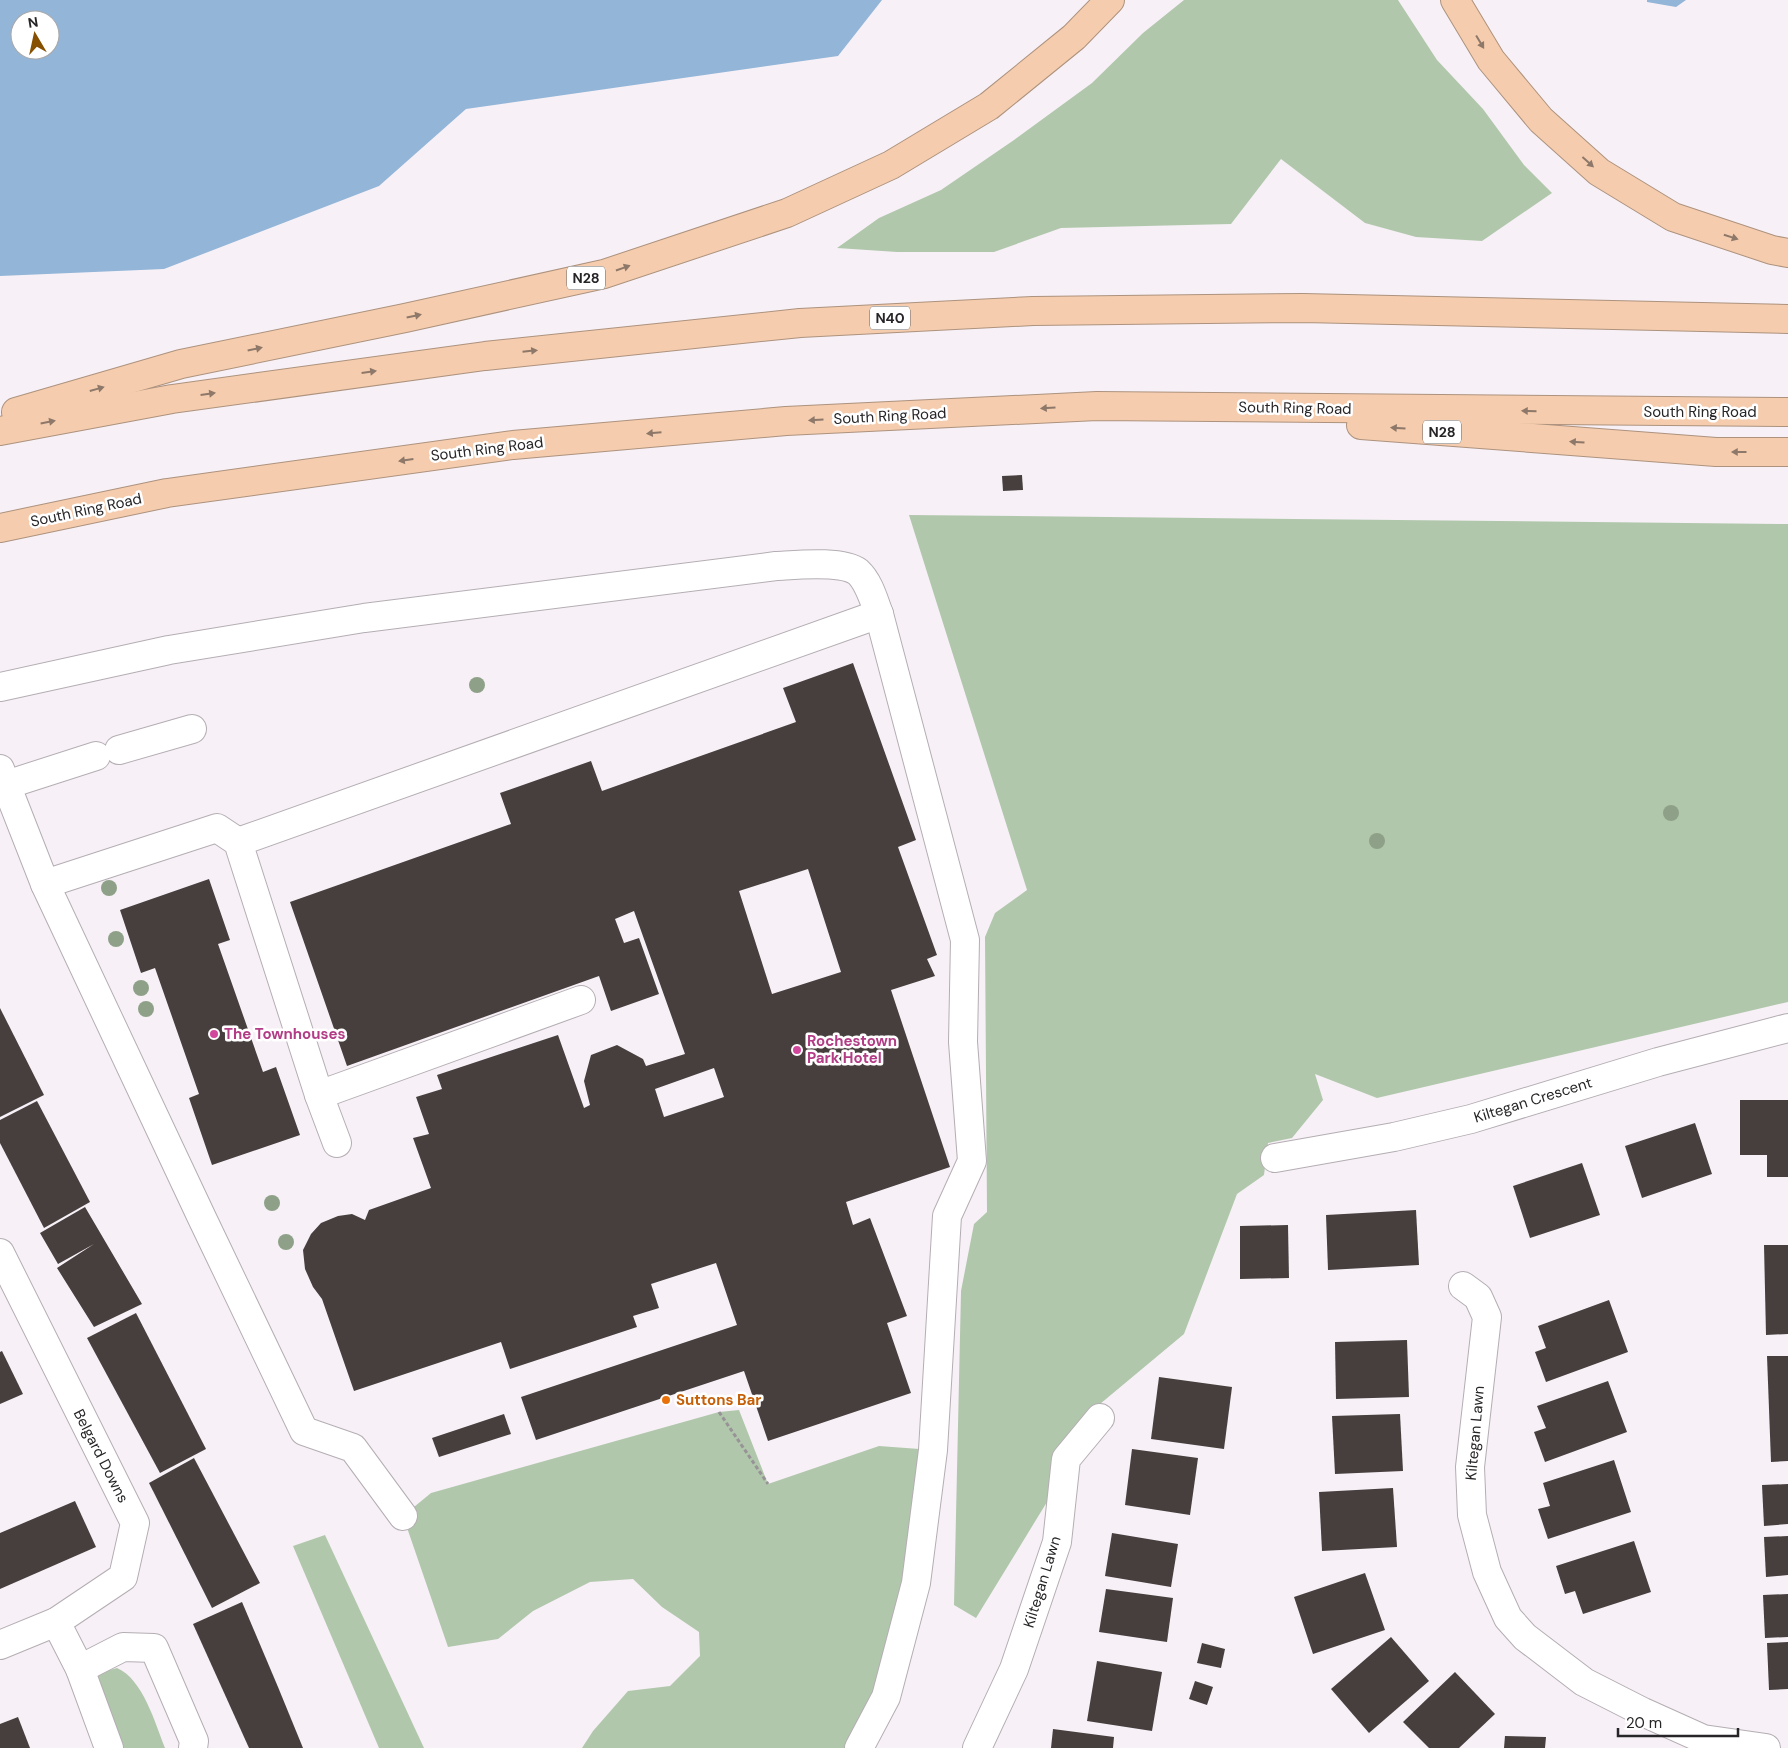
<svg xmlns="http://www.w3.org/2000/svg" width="1788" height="1748" viewBox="0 0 1788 1748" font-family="'DM Sans',sans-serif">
  <rect width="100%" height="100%" fill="#f7f1f7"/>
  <g fill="#b1c7ac">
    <polygon points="1184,0 1398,0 1437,60 1483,109 1524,165 1552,193 1482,241 1416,237 1365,223 1281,159 1231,224 1061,228 994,252 897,252 837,248 879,218 941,190 1014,140 1092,83 1143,33"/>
    <polygon points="909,515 1788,524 1788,1002 1377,1098 1315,1074 1323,1100 1292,1138 1268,1143 1264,1175 1237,1194 1184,1334 1088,1414 1055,1453 1047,1502 976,1618 954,1605 961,1291 974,1224 987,1212 985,937 995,913 1027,890"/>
    <polygon points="739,1410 768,1484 879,1446 933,1450 916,1583 859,1748 582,1748 593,1731 628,1691 670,1686 700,1656 699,1632 662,1607 633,1579 590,1582 533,1611 498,1639 448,1647 403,1516 431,1493 719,1412"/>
    <polygon points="325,1535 424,1748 379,1748 293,1546"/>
    <path d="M 117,1668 C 143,1679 155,1723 165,1748 L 116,1748 L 94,1678 L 99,1673 Z"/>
  </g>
  <g fill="#93b5d7" fill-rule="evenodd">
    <path d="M 0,0 L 882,0 L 838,56 L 466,109 L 379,186 L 164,269 L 0,276 ZM 20,20 L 50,20 L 50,50 L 20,50 Z"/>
    <polygon points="1647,0 1686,0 1676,7 1647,2"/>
  </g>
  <g fill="#463f3e" fill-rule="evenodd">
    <polygon points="1022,475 1023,490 1003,491 1002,476"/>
    <path d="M 853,663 L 916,840 L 898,847 L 937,955 L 927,959 L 935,976 L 891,990 L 950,1167 L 846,1202 L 853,1225 L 870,1218 L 907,1316 L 887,1323 L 911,1393 L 768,1441 L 744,1371 L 536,1440 L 521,1397 L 737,1325 L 716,1263 L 651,1284 L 659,1308 L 633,1316 L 637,1327 L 510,1369 L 501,1342 L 354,1391 L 322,1299 L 313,1287 L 305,1269 L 303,1250 L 311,1234 L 321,1223 L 338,1216 L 352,1214 L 365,1220 L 369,1210 L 431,1188 L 413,1138 L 429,1134 L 416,1097 L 442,1089 L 437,1075 L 558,1035 L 584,1108 L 590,1105 L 584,1081 L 591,1055 L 617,1045 L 643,1059 L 646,1066 L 685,1054 L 634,911 L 615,919 L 624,943 L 639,938 L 659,994 L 611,1011 L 599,976 L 347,1066 L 290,902 L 511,824 L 500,793 L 591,761 L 602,791 L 796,722 L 783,688 ZM 808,869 L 841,972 L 772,994 L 739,891 ZM 714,1068 L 724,1097 L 664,1117 L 655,1089 Z"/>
    <polygon points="209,879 230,940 218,944 263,1072 276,1067 300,1135 212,1165 189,1098 199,1094 155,968 141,973 120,910"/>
    <polygon points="0,1008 44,1095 0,1117"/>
    <polygon points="1740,1100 1788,1100 1788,1177 1767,1177 1767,1155 1740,1155"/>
    <polygon points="37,1101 90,1202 44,1228 0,1143 0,1120"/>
    <polygon points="1695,1123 1712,1174 1642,1198 1625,1146"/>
    <polygon points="1582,1163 1600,1215 1530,1238 1513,1186"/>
    <polygon points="85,1207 142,1304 94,1327 57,1268 94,1244 58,1264 40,1233"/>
    <polygon points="1416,1210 1419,1265 1328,1270 1326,1215"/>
    <polygon points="1288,1225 1289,1278 1240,1279 1240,1226"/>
    <polygon points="1764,1245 1788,1245 1788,1334 1766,1335"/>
    <polygon points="1609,1300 1628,1352 1546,1382 1535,1352 1546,1348 1538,1326"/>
    <polygon points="136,1313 206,1449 160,1473 87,1338"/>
    <polygon points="1407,1340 1409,1397 1336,1399 1335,1342"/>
    <polygon points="2,1351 23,1394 0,1404 0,1352"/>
    <polygon points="1767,1356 1788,1356 1788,1461 1771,1462"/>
    <polygon points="1159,1377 1232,1387 1224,1449 1151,1439"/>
    <polygon points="1608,1381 1627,1432 1545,1462 1534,1432 1546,1428 1537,1406"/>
    <polygon points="504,1414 511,1434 439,1457 432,1438"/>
    <polygon points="1400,1414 1403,1471 1335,1474 1332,1416"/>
    <polygon points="1132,1449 1198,1458 1190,1515 1125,1505"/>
    <polygon points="194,1458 260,1583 212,1608 149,1483"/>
    <polygon points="1614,1460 1631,1512 1548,1539 1538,1509 1550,1506 1543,1483"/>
    <polygon points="1788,1484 1788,1524 1764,1526 1762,1485"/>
    <polygon points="1393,1488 1397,1547 1322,1551 1319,1492"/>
    <polygon points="75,1501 96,1547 0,1589 0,1533"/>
    <polygon points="1112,1533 1178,1544 1171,1587 1105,1576"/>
    <polygon points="1788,1536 1788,1575 1766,1577 1764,1537"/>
    <polygon points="1634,1541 1651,1592 1583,1614 1575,1591 1565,1594 1556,1566"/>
    <polygon points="1365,1573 1385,1630 1313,1654 1294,1597"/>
    <polygon points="1106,1589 1173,1598 1167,1642 1099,1632"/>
    <polygon points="1788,1594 1788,1637 1765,1638 1763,1595"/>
    <polygon points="242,1602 278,1687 303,1748 249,1748 193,1624"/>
    <polygon points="1391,1637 1429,1681 1369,1733 1331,1689"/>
    <polygon points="1788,1642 1788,1689 1769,1690 1767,1643"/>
    <polygon points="1202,1643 1225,1649 1221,1668 1197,1663"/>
    <polygon points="1097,1661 1162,1672 1152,1731 1087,1721"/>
    <polygon points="1455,1672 1495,1714 1459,1748 1429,1748 1403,1722"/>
    <polygon points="1195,1681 1213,1687 1207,1705 1189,1699"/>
    <polygon points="18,1717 30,1748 0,1748 0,1724"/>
    <polygon points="1053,1729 1114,1737 1113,1748 1051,1748"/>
    <polygon points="1505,1736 1546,1737 1545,1748 1504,1748"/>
  </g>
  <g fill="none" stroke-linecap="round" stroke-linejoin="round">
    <defs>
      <g id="minor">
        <path d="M 0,687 L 169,650 L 364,618 L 776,566 C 796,565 842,560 858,572 C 869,582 874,601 879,614 L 965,940 L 963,1042 L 972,1161 L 947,1216 L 933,1450 L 916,1583 L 886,1697 L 859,1748"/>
        <polyline points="119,750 192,729"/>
        <polyline points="0,769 45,884 202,1218 304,1431 353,1448 403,1516"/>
        <polyline points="6,785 96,756"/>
        <polyline points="238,842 879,614"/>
        <polyline points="45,884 217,828 238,842 319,1095 337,1143"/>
        <polyline points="319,1095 581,1000"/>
        <polyline points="1275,1158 1394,1137 1471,1119 1658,1062 1788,1028"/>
        <polyline points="0,1253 135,1523 123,1577 56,1622 0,1645"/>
        <polyline points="1463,1286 1478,1297 1487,1317 1470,1467 1472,1515 1487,1572 1508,1618 1525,1637 1584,1682 1643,1712 1703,1739 1766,1748"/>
        <polyline points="56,1622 80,1669 109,1748"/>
        <polyline points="80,1669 123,1647 154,1648 194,1741 193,1748"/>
        <polyline points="977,1748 1014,1669 1057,1542 1066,1459 1100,1418"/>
      </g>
      <g id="highway">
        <polyline points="1455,0 1491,60 1541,120 1599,172 1673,217 1772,250 1788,253"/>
        <polyline points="16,412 181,364 405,318 604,274 787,213 891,165 989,106 1074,37 1110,0"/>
        <polyline points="1361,425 1716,452 1788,452"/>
        <polyline points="0,431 172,399 485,356 800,323 1033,311 1303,308 1788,319"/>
        <polyline points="0,528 167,493 513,445 786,421 1097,406 1788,412"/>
      </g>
    </defs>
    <use href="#minor" stroke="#b4aeb3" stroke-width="30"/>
    <use href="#highway" stroke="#ad927e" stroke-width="30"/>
    <polyline stroke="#979397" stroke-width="3" stroke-dasharray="4 2.5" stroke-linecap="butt" points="719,1412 768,1484"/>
    <use href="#minor" stroke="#fff" stroke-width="28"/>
    <use href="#highway" stroke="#f5ccad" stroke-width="28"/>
  </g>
  <g fill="#8ea188">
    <circle cx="477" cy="685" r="8"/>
    <circle cx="1671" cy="813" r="8"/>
    <circle cx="1377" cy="841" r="8"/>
    <circle cx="109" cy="888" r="8"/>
    <circle cx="116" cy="939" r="8"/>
    <circle cx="141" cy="988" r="8"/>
    <circle cx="146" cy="1009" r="8"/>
    <circle cx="272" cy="1203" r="8"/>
    <circle cx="286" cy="1242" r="8"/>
  </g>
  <defs><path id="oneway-solid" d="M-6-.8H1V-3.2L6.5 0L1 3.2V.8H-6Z" transform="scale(1.25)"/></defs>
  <g fill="#8e786a">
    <use href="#oneway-solid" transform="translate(1480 42) rotate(59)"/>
    <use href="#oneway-solid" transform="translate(1588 162) rotate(42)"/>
    <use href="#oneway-solid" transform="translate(1731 237) rotate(18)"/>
    <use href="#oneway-solid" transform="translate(623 268) rotate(-19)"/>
    <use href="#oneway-solid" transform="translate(414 316) rotate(-12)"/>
    <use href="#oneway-solid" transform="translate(255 349) rotate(-12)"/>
    <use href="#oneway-solid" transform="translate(530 351) rotate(-6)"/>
    <use href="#oneway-solid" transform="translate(369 372) rotate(-8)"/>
    <use href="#oneway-solid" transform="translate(97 389) rotate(-16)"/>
    <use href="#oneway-solid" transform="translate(208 394) rotate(-8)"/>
    <use href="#oneway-solid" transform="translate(1048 408) rotate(177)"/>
    <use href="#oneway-solid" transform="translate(1529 411) rotate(-179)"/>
    <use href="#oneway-solid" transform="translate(816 420) rotate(177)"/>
    <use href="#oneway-solid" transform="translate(48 422) rotate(-11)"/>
    <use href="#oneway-solid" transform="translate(1398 428) rotate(-176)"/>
    <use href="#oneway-solid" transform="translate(654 433) rotate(175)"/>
    <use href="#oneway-solid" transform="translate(1577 442) rotate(-176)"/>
    <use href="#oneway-solid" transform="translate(1739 452) rotate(-180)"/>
    <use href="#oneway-solid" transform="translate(406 460) rotate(172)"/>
  </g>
  <g fill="#d1479c" stroke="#fff" stroke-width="2">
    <circle cx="214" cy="1034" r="5"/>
    <circle cx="797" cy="1050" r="5"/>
  </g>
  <circle fill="#e8710a" stroke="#fff" stroke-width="2" cx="666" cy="1400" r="5"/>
  <g text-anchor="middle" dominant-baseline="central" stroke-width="5" stroke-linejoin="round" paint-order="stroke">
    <g fill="#fff" stroke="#686668" stroke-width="1">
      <rect x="567" y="266.5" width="38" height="23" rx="4"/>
      <rect x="870" y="306.5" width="40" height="23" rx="4"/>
      <rect x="1423" y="420.5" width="38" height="23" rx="4"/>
    </g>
    <g font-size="14" font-weight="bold" fill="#272527">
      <text x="586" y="278">N28</text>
      <text x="890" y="318">N40</text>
      <text x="1442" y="432">N28</text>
    </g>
    <g font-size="15" fill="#272527" stroke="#fff">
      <text transform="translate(1295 408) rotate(1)">South Ring Road</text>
      <text x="1700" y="412">South Ring Road</text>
      <text transform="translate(890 416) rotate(-3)">South Ring Road</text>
      <text transform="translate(487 449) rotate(-7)">South Ring Road</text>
      <text transform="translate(86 510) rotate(-12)">South Ring Road</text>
      <text transform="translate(1533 1100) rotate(-17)">Kiltegan Crescent</text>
      <text transform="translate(1475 1433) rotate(-85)">Kiltegan Lawn</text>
      <text transform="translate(101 1456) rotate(63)">Belgard Downs</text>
      <text transform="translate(1042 1582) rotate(-73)">Kiltegan Lawn</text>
    </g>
    <g font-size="15" font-weight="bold" fill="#b23c85" stroke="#fff" text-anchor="start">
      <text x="224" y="1034">The Townhouses</text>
      <text x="807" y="1041">Rochestown<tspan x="807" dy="17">Park Hotel</tspan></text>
    </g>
    <g font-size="15" font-weight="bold" fill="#c56008" stroke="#fff" text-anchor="start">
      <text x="676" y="1400">Suttons Bar</text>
    </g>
  </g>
  <g transform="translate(35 35) rotate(351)"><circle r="24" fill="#ffffff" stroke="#a9a8a9"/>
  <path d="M0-4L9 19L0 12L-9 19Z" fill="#865000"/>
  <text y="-8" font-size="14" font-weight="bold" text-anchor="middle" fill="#272527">N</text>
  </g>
  <path d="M1618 1728v8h120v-8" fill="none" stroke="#272527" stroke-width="2.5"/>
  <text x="1626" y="1728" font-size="15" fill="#272527" stroke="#ffffff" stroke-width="4" paint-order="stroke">20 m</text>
</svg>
